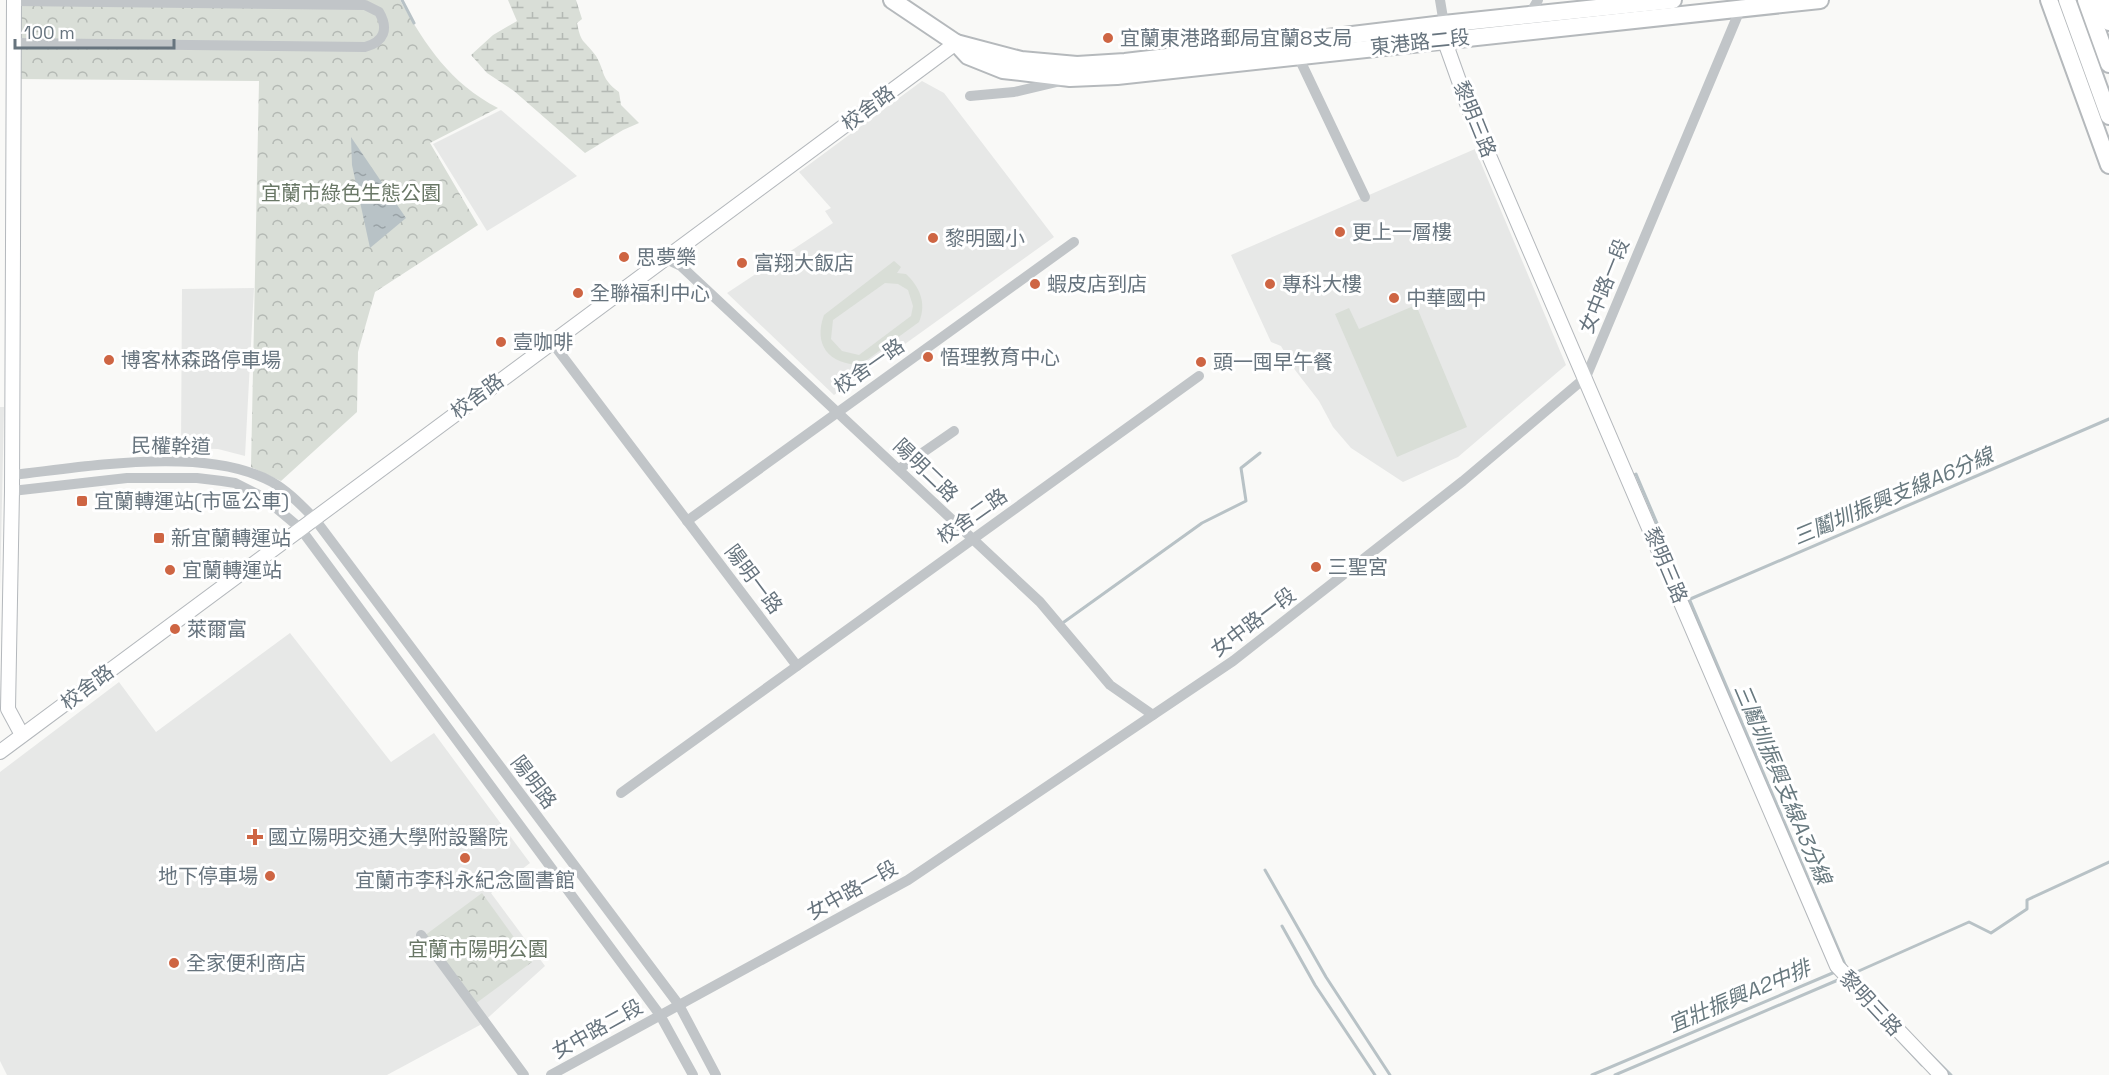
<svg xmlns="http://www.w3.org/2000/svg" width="2109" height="1075" viewBox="0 0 2109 1075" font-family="'Space Grotesk','Noto Sans TC',sans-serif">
  <defs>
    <pattern id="forest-crowns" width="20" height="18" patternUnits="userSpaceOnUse" patternTransform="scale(1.5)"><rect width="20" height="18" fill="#d9ded7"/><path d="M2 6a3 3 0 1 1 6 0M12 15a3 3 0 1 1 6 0" fill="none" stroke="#b4b9b4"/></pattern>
    <pattern id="wetland-marsh" width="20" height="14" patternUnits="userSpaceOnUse" patternTransform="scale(1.5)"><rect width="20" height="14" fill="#d9ded7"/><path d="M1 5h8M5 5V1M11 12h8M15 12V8" fill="none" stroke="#b4b9b4"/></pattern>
    <pattern id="water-ripples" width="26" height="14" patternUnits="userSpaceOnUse" patternTransform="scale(1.5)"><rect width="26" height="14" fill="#b8c2c6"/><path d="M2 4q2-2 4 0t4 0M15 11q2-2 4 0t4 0" fill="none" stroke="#99a2a6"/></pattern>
  </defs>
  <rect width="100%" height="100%" fill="#f9f9f7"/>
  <g fill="#e7e8e7">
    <polygon points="922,81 944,93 1054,237 834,395 727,293 833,223 825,211 831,208 799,172"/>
    <polygon points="501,110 577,176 487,231 433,144"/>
    <polygon points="1475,149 1566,365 1458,457 1403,482 1351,448 1333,427 1319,401 1295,370 1281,346 1271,342 1231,255"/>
    <polygon points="254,288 245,456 218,449 181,448 182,289"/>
    <polygon points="0,407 4,407 0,593"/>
    <polygon points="290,633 391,762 434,733 530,863 491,893 545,966 480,1025 387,1075 7,1075 0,1061 0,772 119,682 156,732"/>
  </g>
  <g fill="#d9ded7" fill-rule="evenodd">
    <path d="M 894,261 L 901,267 L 897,273 L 906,274 C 920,287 927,304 919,322 L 860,365 C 829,364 813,345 824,315 ZM 885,283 L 898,284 L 908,290 L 913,306 L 911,316 L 859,355 L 842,351 L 831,339 L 833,320 Z"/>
    <polygon points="1416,305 1467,427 1397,457 1335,314 1349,308 1359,329"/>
  </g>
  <g fill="url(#forest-crowns)">
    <path d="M 20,0 L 400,0 C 426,46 450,83 498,108 L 430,143 L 478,225 L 375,292 L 358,352 L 357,412 L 281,481 L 251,467 L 259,81 L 19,79 Z"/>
    <polygon points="482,893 532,962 475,1004 424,936"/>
  </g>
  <path fill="url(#wetland-marsh)" d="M 508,0 L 576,0 L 582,19 L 577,23 C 581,45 585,40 596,56 C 606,73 600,78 619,92 L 621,105 L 639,123 L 623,130 L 585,153 L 514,91 L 487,73 L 471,55 L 493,35 L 517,21 Z"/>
  <polygon fill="url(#water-ripples)" points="351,137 406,218 370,248 352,165"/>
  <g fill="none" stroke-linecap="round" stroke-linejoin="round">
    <g stroke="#b8c2c6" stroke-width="3">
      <polyline points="402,0 414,23"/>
      <polyline points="1634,475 1636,474 1846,967"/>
      <polyline points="1688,600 2109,419"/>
      <polyline points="1064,622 1202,523 1246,501 1241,468 1260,453"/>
      <polyline points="1265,870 1326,977 1390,1075"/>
      <polyline points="1282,926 1315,985 1375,1075"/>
      <polyline points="1852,974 1969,922 1991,933 2027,909 2027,900 2109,862"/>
      <polyline points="1929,1053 1951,1075"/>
      <polyline points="1592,1075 1835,972 1922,1065"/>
      <polyline points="1615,1075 1838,980"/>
    </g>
    <defs>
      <g id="secondary">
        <polyline points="14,0 12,491 8,709 22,735"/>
        <polyline points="1444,32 1444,39 1469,109 1837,966 1941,1075"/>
        <polyline points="0,752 956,43"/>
      </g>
      <g id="primary">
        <polyline points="892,0 956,43 968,56 1003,70 1070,78 1117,76 1820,0"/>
        <polyline points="2049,0 2109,165"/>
        <polyline points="2067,0 2109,116"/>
        <polyline points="2086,0 2109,64"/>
        <polyline points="2101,0 2109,22"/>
        <polyline points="956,43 1021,60 1077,65 1125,62 1444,24 1673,0"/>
      </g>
    </defs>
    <use href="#secondary" stroke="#b4b8bc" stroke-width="16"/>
    <use href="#primary" stroke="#b5b9bc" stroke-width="20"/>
    <g stroke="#c1c5c8" stroke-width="10">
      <polyline points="1440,0 1444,24"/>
      <polyline points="1528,17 1538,0"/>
      <path d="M 14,43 L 365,47 C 384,42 389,29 379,12 L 365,5 L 14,1"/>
      <polyline points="1298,56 1365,197"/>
      <polyline points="970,96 1014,92 1061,81"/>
      <polyline points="666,259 681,266 1040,602 1110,685 1153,715"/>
      <polyline points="551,341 797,666 621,793"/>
      <polyline points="899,469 954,431"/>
      <path d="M 12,475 C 86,467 206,445 272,482 C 288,491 301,505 314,518 L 679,1005 L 716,1075"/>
      <polyline points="12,491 127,478 197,478 222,481 235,483 263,497 300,528 660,1015 693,1075"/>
      <polyline points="687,521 1074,242"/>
      <polyline points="797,666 1199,376"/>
      <polyline points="421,935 524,1075"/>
      <polyline points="551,1075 908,880 1233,661 1463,481 1586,377 1742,5"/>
    </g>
    <use href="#secondary" stroke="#fff" stroke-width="14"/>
    <use href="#primary" stroke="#fff" stroke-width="16"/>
  </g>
  <g fill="#ce6543" stroke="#fff" stroke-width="2">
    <circle cx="1108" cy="38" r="6"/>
    <circle cx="1340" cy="232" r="6"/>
    <circle cx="933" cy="238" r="6"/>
    <circle cx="624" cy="257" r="6"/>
    <circle cx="742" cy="263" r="6"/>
    <circle cx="1035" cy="284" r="6"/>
    <circle cx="1270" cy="284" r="6"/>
    <circle cx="578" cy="293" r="6"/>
    <circle cx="1394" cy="298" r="6"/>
    <circle cx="501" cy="342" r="6"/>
    <circle cx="928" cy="357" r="6"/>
    <circle cx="109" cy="360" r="6"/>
    <circle cx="1201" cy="362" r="6"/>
    <rect x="76" y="495" width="12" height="12" rx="3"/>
    <rect x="153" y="532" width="12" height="12" rx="3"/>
    <circle cx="1316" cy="567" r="6"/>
    <circle cx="170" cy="570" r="6"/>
    <circle cx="175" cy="629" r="6"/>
    <path d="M252 828h6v6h6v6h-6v6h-6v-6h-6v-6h6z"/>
    <circle cx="465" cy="858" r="6"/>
    <circle cx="270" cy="876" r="6"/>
    <circle cx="174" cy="963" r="6"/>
  </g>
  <g text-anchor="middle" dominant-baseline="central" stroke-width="6" stroke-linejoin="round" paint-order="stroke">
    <g font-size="20" fill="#67747e" stroke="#fff" text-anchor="start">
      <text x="1120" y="38">宜蘭東港路郵局宜蘭8支局</text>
      <text x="1352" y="232">更上一層樓</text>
      <text x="945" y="238">黎明國小</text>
      <text x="636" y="257">思夢樂</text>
      <text x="754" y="263">富翔大飯店</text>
      <text x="1047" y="284">蝦皮店到店</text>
      <text x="1282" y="284">專科大樓</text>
      <text x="590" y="293">全聯福利中心</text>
      <text x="1406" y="298">中華國中</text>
      <text x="513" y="342">壹咖啡</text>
      <text x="940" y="357">悟理教育中心</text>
      <text x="121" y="360">博客林森路停車場</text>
      <text x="1213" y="362">頭一囤早午餐</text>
      <text x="94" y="501">宜蘭轉運站(市區公車)</text>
      <text x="171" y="538">新宜蘭轉運站</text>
      <text x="1328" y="567">三聖宮</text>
      <text x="182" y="570">宜蘭轉運站</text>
      <text x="187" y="629">萊爾富</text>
      <text x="268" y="837">國立陽明交通大學附設醫院</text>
      <text x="258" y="876" text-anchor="end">地下停車場</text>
      <text x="465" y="880" text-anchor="middle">宜蘭市李科永紀念圖書館</text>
      <text x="186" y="963">全家便利商店</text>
    </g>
    <g font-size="20" fill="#67747e" stroke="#fff">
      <text transform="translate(1420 42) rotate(-6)">東港路二段</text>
      <text transform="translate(868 108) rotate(-37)">校舍路</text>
      <text transform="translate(1475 119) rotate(68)">黎明三路</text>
      <text transform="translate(1604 286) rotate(-68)">女中路一段</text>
      <text transform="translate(869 366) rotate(-35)">校舍一路</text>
      <text transform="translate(477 396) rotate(-37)">校舍路</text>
      <text transform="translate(171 446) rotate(1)">民權幹道</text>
      <text transform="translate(926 470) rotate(44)">陽明二路</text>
      <text transform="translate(972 516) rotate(-35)">校舍二路</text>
      <text transform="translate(1666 565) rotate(67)">黎明三路</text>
      <text transform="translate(754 579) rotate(53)">陽明一路</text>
      <text transform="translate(1253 622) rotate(-37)">女中路一段</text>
      <text transform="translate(87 687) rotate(-37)">校舍路</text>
      <text transform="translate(534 782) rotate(53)">陽明路</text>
      <text transform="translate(852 890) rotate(-29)">女中路一段</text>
      <text transform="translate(1871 1003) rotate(47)">黎明三路</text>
      <text transform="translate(597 1029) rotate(-29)">女中路二段</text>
    </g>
    <g font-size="20" fill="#697766" stroke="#fff">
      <text x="351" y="193">宜蘭市綠色生態公園</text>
      <text x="478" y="949">宜蘭市陽明公園</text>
    </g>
    <g font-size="21" font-style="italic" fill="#68797f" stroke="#fff">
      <text transform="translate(1893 496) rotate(-23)">三鬮圳振興支線A6分線</text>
      <text transform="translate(1783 784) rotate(67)">三鬮圳振興支線A3分線</text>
      <text transform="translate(1739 996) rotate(-23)">宜壯振興A2中排</text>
    </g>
  </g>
  <path d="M15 39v9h159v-9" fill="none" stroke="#67747e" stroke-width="3"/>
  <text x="24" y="39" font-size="18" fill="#67747e" stroke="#ffffff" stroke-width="4.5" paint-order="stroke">100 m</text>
</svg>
